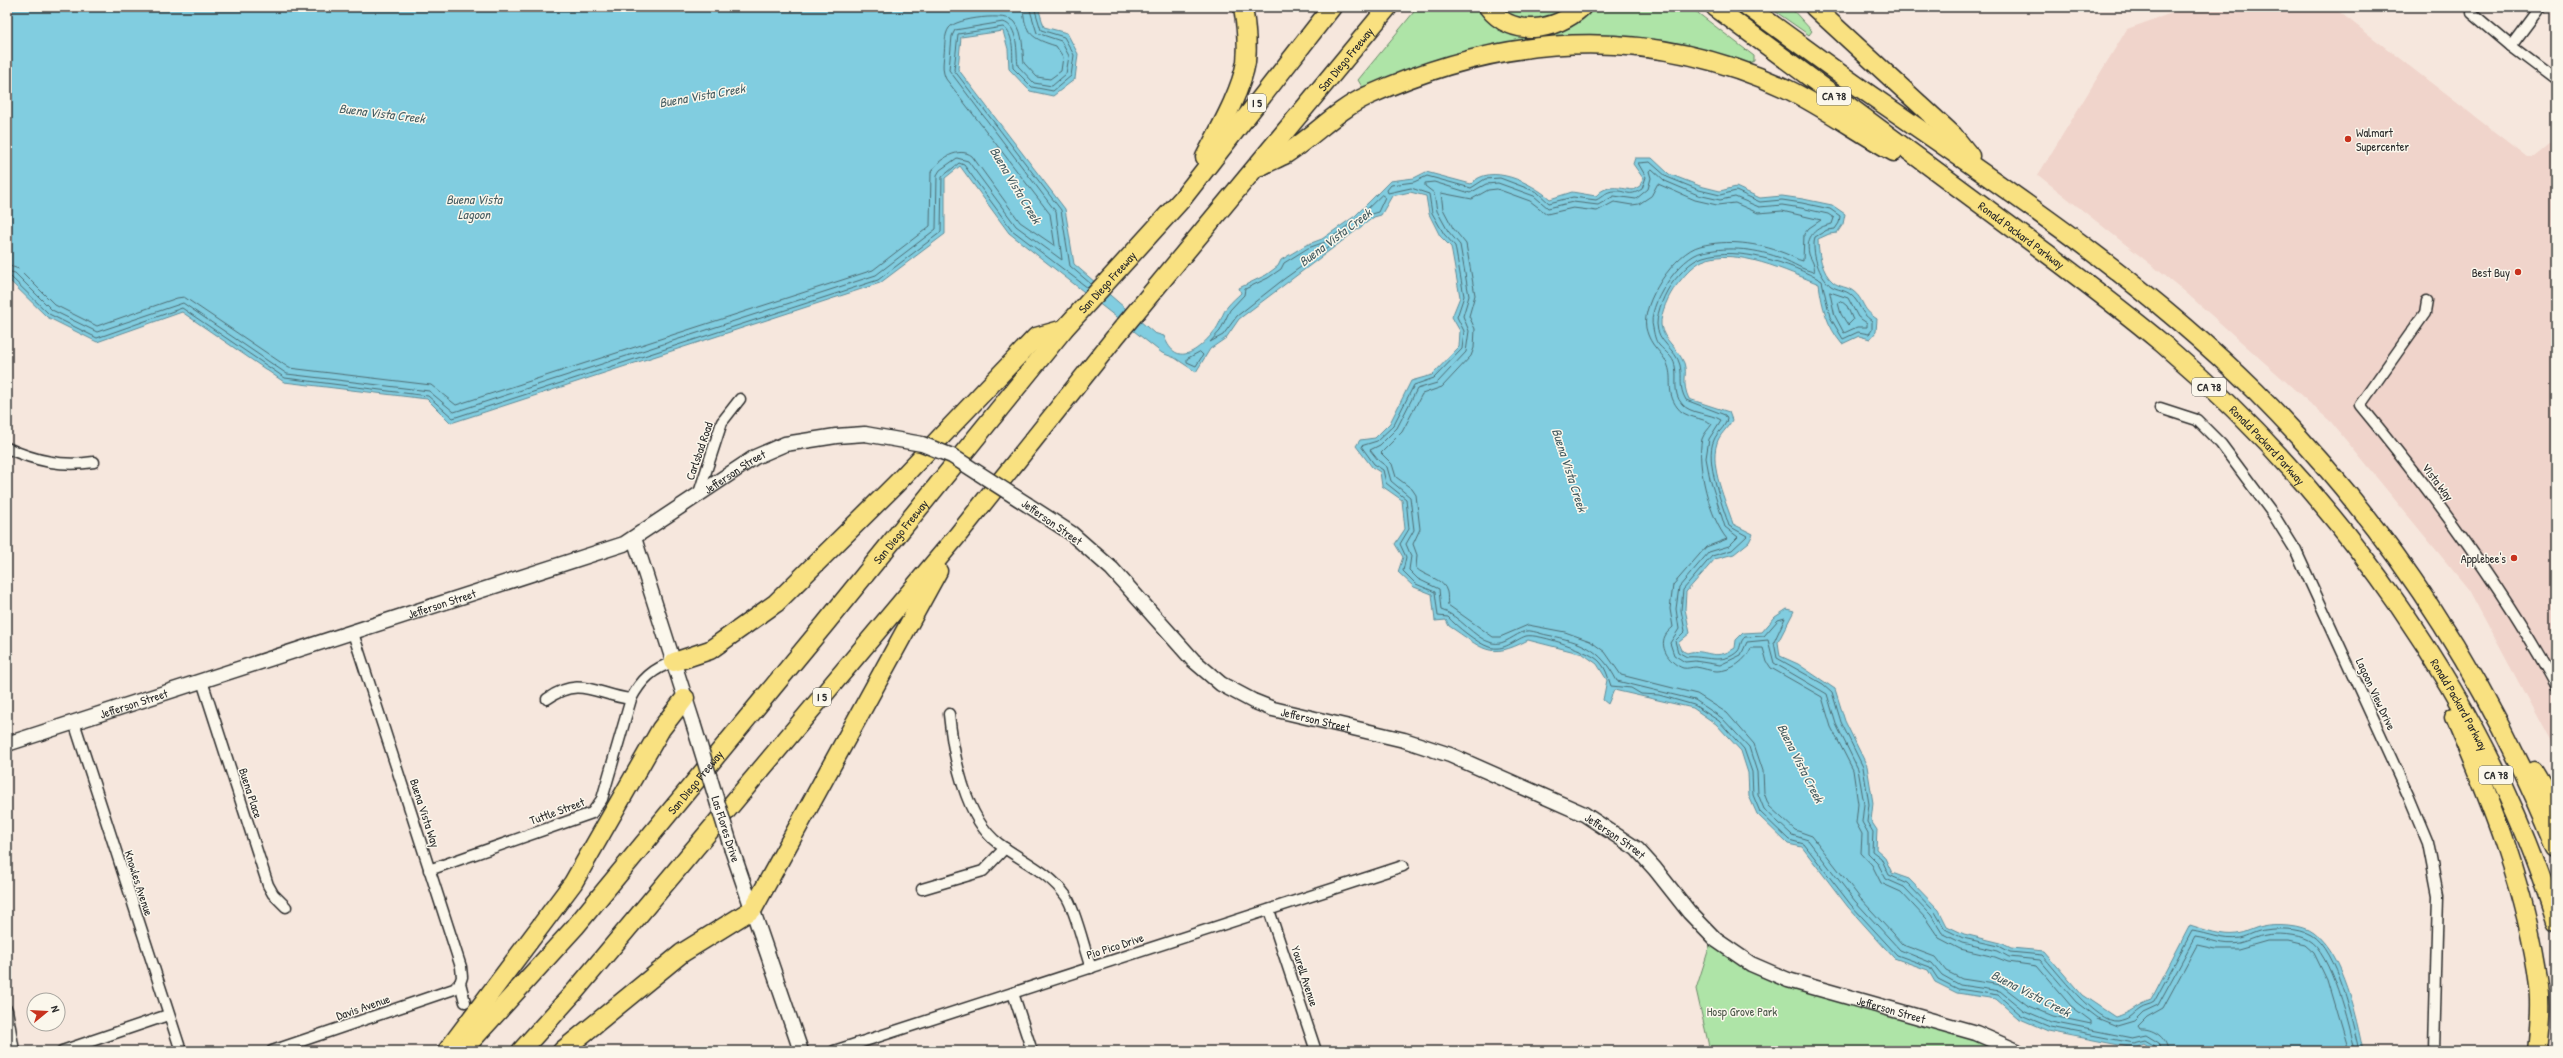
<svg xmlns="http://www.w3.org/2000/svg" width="2563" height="1058" viewBox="0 0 2563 1058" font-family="'Patrick Hand',sans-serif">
  <rect width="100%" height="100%" fill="#f6e7dd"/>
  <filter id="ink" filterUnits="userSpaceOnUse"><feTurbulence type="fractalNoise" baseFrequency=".025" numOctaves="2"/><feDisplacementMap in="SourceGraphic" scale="8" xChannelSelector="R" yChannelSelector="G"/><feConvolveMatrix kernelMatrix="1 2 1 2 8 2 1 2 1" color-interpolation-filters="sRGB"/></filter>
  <g filter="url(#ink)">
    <polygon fill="#f0d4cb" points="2189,7 2333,7 2527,157 2535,157 2556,140 2556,752 2469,590 2331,422 2183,290 2038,175 2127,29"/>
    <g fill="#aee4a7" stroke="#6c8869">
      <path d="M 1418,7 L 1479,7 L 1503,27 L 1591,7 L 1690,7 L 1754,56 L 1754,61 L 1747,64 L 1595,39 L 1595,35 C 1511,34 1440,55 1364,90 L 1358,80 Z"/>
      <path d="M 1497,7 L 1574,7 C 1541,24 1529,27 1497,7 Z"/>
      <polygon points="1769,7 1790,7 1812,31 1809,35"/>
      <polygon points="1710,945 1747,969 1978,1040 2003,1051 1710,1051 1696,989"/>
    </g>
    <path fill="#81cde0" stroke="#5f8c98" d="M 7,7 L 1038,7 L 1044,27 L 1067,33 L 1078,54 L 1075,79 L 1053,96 L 1030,91 L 1009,69 L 1008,49 L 1003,31 L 961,37 L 958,69 L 1065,209 L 1074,264 L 1154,333 L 1164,336 C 1177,371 1201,348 1216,329 C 1221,322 1222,313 1228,306 C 1232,301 1237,297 1241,293 L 1239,288 L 1266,275 L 1278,266 L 1281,260 L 1306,245 L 1322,239 L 1355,216 L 1390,181 L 1414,178 L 1426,172 L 1471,184 C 1490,162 1532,183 1550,199 L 1572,192 L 1596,196 C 1606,184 1619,188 1633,190 L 1640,186 L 1643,178 L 1633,164 L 1635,158 L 1652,158 L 1669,174 L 1700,186 L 1720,191 L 1736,187 L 1760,198 L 1782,196 L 1803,199 L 1832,205 L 1845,214 L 1843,224 L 1837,233 L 1829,234 L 1818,239 C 1818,253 1822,273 1833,282 C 1839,287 1848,287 1853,291 C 1865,300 1860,308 1877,319 L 1876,332 L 1870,339 L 1859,336 L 1842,344 C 1827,326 1822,307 1819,284 C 1789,272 1735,246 1702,261 C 1691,267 1684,276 1676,286 C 1669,294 1660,314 1661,325 C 1663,340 1678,348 1684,363 C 1688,375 1681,382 1689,399 L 1729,412 L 1732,420 C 1728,428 1719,435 1717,443 C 1709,467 1726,501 1733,524 L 1753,534 L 1749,542 L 1734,554 L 1715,559 L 1686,592 L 1685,609 L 1690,633 L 1678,643 L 1681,650 L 1687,653 C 1706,647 1713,663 1735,648 L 1736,640 L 1743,633 L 1762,632 L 1775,617 L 1787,609 L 1794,611 L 1778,642 L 1780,656 L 1798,664 L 1835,689 L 1845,721 L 1867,766 L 1873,803 L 1871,821 L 1877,830 L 1876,849 L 1884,856 L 1892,873 L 1909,879 L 1939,910 L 1947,926 L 1964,934 L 2001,943 L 2011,948 L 2044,951 L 2082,995 L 2115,1017 C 2132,1013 2135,1005 2151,1000 L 2190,925 C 2206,930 2221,936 2237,934 C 2246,933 2255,927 2263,926 C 2276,923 2303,924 2314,933 C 2343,955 2356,1017 2363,1051 L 2155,1051 L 2144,1043 L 2134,1048 L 2048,1031 L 2018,1018 L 1996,999 L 1957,993 L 1935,982 L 1928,970 L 1894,958 L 1848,907 L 1802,847 L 1788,844 L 1757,814 L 1749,796 L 1748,773 L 1741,751 L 1716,724 L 1693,708 L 1614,690 L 1608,704 L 1603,700 L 1607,680 L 1597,664 L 1583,654 L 1528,640 C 1488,661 1483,648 1449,626 L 1446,620 L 1435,621 L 1432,594 L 1414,587 L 1398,572 L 1403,557 L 1395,544 L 1405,529 L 1402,500 L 1382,486 L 1380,472 L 1372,467 L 1356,446 L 1360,440 L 1375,438 L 1390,423 L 1411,381 L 1432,375 L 1459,347 L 1460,331 L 1452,317 L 1460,297 L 1451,247 L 1440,236 L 1429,214 L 1426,196 L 1410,192 L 1392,196 L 1381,215 L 1374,217 L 1239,319 L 1226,338 L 1210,349 L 1196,372 L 1175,358 L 1162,353 L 1009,233 L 960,166 L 945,178 L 945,234 L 880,283 L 451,423 L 427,399 L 284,382 L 182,312 L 97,342 L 47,317 L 7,278 Z"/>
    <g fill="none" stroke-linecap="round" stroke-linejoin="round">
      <g stroke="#4d6c73" stroke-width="1">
        <path d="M 1034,7 L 1041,30 L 1064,37 L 1074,55 L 1071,76 L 1053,91 L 1032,87 L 1013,68 C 1012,56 1015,34 1003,27 L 958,34 L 954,70 L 1061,210 L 1070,266 L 1091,284"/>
        <path d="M 1658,184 L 1695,200 L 1717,205 L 1735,203 L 1758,213 L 1782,211 L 1821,220 L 1809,228 L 1804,234 L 1803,261 C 1797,260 1790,255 1784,253 C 1757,243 1728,239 1700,246 C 1675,252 1641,303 1646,328 C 1651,349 1662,350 1668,366 C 1673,380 1666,392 1677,407 C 1684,418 1702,417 1712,424 C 1709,429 1704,433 1702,439 C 1696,465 1710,519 1727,539 L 1706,547 L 1673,585 L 1670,609 L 1673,627 C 1670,630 1667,632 1665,636 C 1659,649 1671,664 1683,668 C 1688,669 1691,667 1696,667 C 1703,668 1710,671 1717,671 C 1732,671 1746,660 1751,648 L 1763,648 L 1767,662 L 1771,668 L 1822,697 L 1831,727 L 1853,770 L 1858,804 L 1856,823 L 1862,834 L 1861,853 L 1872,865 L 1881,883 L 1901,892 L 1926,919 L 1939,938 L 1960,949 L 1995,957 L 2008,962 L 2037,966 L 2071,1006 L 2091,1021 L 2091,1024 L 2053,1016 L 2027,1005 L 2001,985 L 1962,979 L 1946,971 L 1935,957 L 1903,945 L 1860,898 L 1812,836 L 1795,830 L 1769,806 L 1764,793 L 1763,771 L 1754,744 L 1727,713 L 1697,694 L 1621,675 L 1605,652 L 1590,641 L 1565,632 L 1528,625 L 1500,637 L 1493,637 L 1448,605 C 1447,601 1448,596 1447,592 C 1444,578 1425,577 1416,568 L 1417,555 L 1413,544 L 1420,529 L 1416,495 L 1412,489 L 1396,477 L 1392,464 L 1381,453 L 1402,432 L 1422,394 L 1442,387 L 1471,356 L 1474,348 L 1475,329 L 1469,316 L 1475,295 L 1466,244 L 1453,228 L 1443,209 L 1441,193 L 1472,199 L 1488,190 L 1497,189 L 1530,201 L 1547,214 L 1573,208 L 1597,211 L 1614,202 L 1632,205 L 1639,204 L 1651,196 Z"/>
        <polygon points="1382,195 1385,197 1378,212 1371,214 1350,232 1284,279 1237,316 1223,335 1210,342 1220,331 1230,310 1244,295 1245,289 1268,278 1281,269 1284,263 1308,248 1325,242 1357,219"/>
        <path d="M 7,265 L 19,269 L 55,305 L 97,326 L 177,298 L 184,297 L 289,368 L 431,385 L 456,405 L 873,270 L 930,226 L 931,172 C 938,159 959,146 972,156 L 1020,222 L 1055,246 L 1050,214 L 946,79 C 942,71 943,63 944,55 C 945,47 944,35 949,28 C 956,18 1007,12 1015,22 C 1024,34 1022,50 1024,63 L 1037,77 L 1050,79 L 1061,71 L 1063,57 L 1056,46 C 1033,39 1024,34 1023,7"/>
        <path d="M 7,271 L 15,273 L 52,310 L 97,332 L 183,303 L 287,374 L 429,391 L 454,412 L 876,275 L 936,229 L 937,175 L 940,170 L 957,158 L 968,161 L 1016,226 L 1062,260 L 1056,212 L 949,70 L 952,36 L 955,30 L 1003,22 C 1019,26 1016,53 1018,66 L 1034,83 L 1052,86 L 1066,74 L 1069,56 L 1061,41 L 1037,33 L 1029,7"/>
        <polyline points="7,276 11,277 49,314 97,338 182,308 285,378 428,396 453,418 878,280 941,232 942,177 959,163 964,165 1012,230 1088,288"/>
        <polygon points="1830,292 1848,298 1858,317 1867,323 1867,327 1857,327 1844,333 1835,316"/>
        <polygon points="1841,301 1847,306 1853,320 1848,325 1841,314 1838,303"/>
        <polygon points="1200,352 1203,355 1196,366 1187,362 1187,359"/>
        <path d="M 2157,1051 L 2155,1046 L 2145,1040 L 2133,1043 L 2050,1027 L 2021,1015 L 1998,995 L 1958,989 L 1938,979 L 1930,967 L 1897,955 L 1851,905 L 1804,844 L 1789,840 L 1760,812 L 1753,795 L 1752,772 L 1744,749 L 1719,721 L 1694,705 L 1659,695 L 1641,694 L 1631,688 L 1611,686 C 1608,678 1607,670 1600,662 C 1592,652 1539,633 1526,636 C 1514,640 1504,652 1489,647 C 1477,643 1456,626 1448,617 L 1438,616 L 1435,592 L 1416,584 L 1403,571 L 1406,557 L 1400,544 L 1409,529 L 1406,499 L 1386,483 L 1383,470 L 1374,464 L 1361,446 L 1377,441 L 1393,426 L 1414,385 L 1434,378 L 1462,349 L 1464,331 L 1457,317 L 1464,296 L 1455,246 L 1444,234 L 1432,213 L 1429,194 L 1411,188 L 1388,193 L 1387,190 L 1391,185 L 1414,182 L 1427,176 L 1471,188 L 1485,179 L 1500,178 L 1537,192 L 1549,203 L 1573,197 L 1596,200 C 1603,197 1606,191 1614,191 C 1627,190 1628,198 1642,189 L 1646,177 L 1638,163 L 1650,162 L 1667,177 L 1699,190 L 1720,195 L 1736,191 L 1760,202 L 1782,200 L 1802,203 L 1830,209 L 1840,216 L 1839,223 L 1835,229 L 1827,230 L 1815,237 C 1811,252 1819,277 1831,286 C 1837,290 1846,290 1851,295 C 1861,303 1858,311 1872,321 L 1872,330 L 1869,334 L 1858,332 L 1843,339 L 1830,317 L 1822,281 C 1791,263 1738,246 1703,257 C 1690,261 1681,273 1673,282 C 1665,292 1657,311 1657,324 C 1657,342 1676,349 1680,365 C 1683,379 1678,386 1686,400 L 1725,415 L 1727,419 C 1725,428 1717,432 1714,440 C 1704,460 1723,506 1729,526 L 1747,536 L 1732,550 L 1712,556 L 1683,590 L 1681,610 L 1685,631 L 1675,641 L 1678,652 L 1687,657 C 1703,655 1723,666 1738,651 C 1741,647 1740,641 1745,637 L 1764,636 L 1778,620 L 1785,618 L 1774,642 L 1777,658 L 1823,684 L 1832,692 L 1841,722 L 1863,767 L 1869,804 L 1867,822 L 1873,832 L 1872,851 L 1881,858 L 1889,875 L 1907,883 L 1935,912 L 1945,929 L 1963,938 L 1999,946 L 2010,952 L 2042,955 C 2056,970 2096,1024 2117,1021 C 2131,1019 2130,1015 2140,1008 C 2144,1005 2150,1005 2154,1002 L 2192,931 C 2209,933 2223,941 2240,938 C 2249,936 2257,930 2266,930 C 2279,928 2299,928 2311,935 C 2336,949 2353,1023 2359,1051"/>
        <path d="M 2162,1051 L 2159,1043 L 2146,1035 L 2132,1038 L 2051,1022 L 2023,1010 L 2000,991 L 1960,985 L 1942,975 L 1932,963 L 1900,950 L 1855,901 L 1808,840 L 1792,835 L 1764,809 L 1758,794 L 1757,772 L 1749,747 L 1722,718 L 1695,700 L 1617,681 C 1600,648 1582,642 1547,635 C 1541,634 1532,630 1526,631 C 1514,634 1505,646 1492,643 C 1473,638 1460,615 1441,610 L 1439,589 L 1418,579 L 1409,570 L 1411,556 L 1406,544 L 1414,530 L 1410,497 L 1391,481 L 1387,467 L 1378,460 L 1370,450 L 1380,445 L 1397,428 L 1417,389 L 1437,383 L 1466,352 L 1469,331 L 1463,316 L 1469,296 L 1460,245 L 1448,231 L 1437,211 L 1434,193 L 1425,186 L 1425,183 L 1434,182 L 1470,193 L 1486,184 L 1498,183 L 1534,196 L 1548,208 L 1573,202 L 1598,205 L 1614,196 L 1636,199 L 1648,189 L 1651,178 L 1649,171 L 1652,169 L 1665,181 L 1698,195 L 1720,200 L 1735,197 L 1759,207 L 1782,205 L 1801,208 L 1828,214 L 1834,218 L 1832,224 C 1816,227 1805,236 1809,254 C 1811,260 1816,266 1814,272 C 1803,270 1793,263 1783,259 C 1758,249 1730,246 1703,252 C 1680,256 1646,306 1653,328 C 1654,333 1655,341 1659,345 C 1665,352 1673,356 1675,366 C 1678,380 1672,392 1682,404 C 1690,414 1710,413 1721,420 L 1709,439 L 1706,458 L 1710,479 L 1725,527 L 1738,537 L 1729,546 L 1709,552 L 1679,587 L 1676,609 L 1679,629 L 1670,643 L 1674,655 L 1685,662 L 1695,661 L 1720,665 L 1741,655 L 1747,642 L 1768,640 L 1774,663 L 1827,694 L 1836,724 L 1858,769 L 1864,804 L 1862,822 L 1868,833 L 1868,853 L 1877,862 L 1886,879 L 1904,887 L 1931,915 L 1942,933 L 1962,943 L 1998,951 L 2009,957 L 2040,960 L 2076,1002 L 2097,1018 L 2117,1026 L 2134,1021 L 2143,1012 L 2158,1005 L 2195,937 C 2210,939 2223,946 2240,943 C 2249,941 2257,936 2266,935 C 2278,933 2297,934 2308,940 C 2331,952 2349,1026 2354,1051"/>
        <path d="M 2168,1051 C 2167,1037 2152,1028 2140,1029 L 2138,1026 L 2147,1017 L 2163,1008 L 2197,945 L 2215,949 L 2239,949 L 2267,941 L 2288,941 L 2305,945 L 2314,953 L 2327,980 L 2348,1051"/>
      </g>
      <defs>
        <g id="street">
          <polyline points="2472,13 2511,46 2556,80"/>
          <polyline points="2511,46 2540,7"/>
          <path d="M 2427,301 L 2425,313 L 2360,405 C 2433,493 2501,585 2556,685"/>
          <polyline points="2160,408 2197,420 2221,444 2273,514 2296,551 2408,795 2428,843 2438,895 2434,1051"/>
          <path d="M 7,448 C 36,461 62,467 94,462"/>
          <polyline points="699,493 722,422 740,399"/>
          <polyline points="353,633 461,967 462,977 460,983 465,1002"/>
          <polyline points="202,681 268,885 273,894 286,907"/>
          <path d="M 547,699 C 580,675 596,695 631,699"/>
          <path d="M 949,714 C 953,754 965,819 999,844 C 1022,861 1049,872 1066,896 C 1076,911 1084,949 1091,968"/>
          <polyline points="74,722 181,1051"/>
          <path d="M 429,870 L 592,813 L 602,799 L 631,699 C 641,680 653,668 674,662"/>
          <polyline points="922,889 983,871 1005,848"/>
          <polyline points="1269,910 1316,1051"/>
          <polyline points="1013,993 1032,1051"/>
          <polyline points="7,1010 14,1051"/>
          <polyline points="62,1051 168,1015"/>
          <polyline points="272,1051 454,989 460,983"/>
          <polyline points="834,1051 1403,866"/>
        </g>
        <g id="secondary">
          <path id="s1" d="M 1028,505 L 1071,533 L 1112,569 L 1193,660 L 1221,684 L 1253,701 L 1273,709 L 1404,740 L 1450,755 L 1584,814 L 1637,849 L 1655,869 L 1689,912 L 1716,940 L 1751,964 L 1788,980 L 1976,1033 L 2017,1051"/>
          <polyline points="634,538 693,723"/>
          <path id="s2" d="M 7,744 L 624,544 L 755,457 L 785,444 L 836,436 L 865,434"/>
          <polyline points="732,850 801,1051"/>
        </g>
        <g id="highway">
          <path d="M 1488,7 C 1512,39 1556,31 1582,7"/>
          <path id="s3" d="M 1715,7 C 1805,74 1896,141 1986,208 C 2046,253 2106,296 2163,344 C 2337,492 2488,703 2556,922"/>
          <path d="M 1748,7 C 1792,38 1835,71 1879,101 C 2009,191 2143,280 2256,392 C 2386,522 2487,677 2556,847"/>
          <polyline points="1814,7 1953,135 1970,156"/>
          <path d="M 1205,157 C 1219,130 1241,92 1246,62 C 1248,43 1246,25 1243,7"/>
          <path d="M 1261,166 C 1269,162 1278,158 1286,154 C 1314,136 1337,110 1367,96 C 1506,33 1647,24 1787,89 C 1824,107 1858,132 1894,152"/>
          <polyline points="674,662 710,650 776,603 896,484 1036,337 1064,329"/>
          <path d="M 2454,717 C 2491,802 2527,892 2539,985 C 2542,1006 2539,1030 2537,1051"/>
          <polyline points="2534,771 2556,808"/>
          <polyline points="447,1051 573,883 661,729 685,698"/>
          <path id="s4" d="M 462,1051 L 575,927 L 825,624 L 1064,329 L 1182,199 L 1332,7"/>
          <path id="s5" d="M 521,1051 L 576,990 L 957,536 L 1116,336 L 1388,7"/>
          <polyline points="562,1051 682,953 753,909 938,571"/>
        </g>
      </defs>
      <use href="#street" stroke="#2b2b2b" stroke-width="13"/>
      <use href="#secondary" stroke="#2b2b2b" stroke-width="17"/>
      <use href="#highway" stroke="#2b2b2b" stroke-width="21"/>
      <use href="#street" stroke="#fbf7ec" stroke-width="10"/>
      <use href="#secondary" stroke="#fbf7ec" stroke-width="14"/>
      <use href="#highway" stroke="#f9e181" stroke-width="18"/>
      <defs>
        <g id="secondary-bridge">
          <polyline points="865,434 922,444 952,456 1028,505"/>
          <polyline points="693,723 732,850"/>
        </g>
      </defs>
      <use href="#secondary-bridge" stroke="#2b2b2b" stroke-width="17" stroke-linecap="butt"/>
      <use href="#secondary-bridge" stroke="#fbf7ec" stroke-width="14"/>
    </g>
  </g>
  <g fill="#c8321e" stroke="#fbf7ec" stroke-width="1.5">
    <circle cx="2348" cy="139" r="4"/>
    <circle cx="2518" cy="272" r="4"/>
    <circle cx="2514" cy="558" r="4"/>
  </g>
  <g text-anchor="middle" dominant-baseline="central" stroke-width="3" stroke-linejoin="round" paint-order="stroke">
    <g fill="#fbf7ec" stroke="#696865" stroke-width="1">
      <rect x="1817" y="87" width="34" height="18" rx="3"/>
      <rect x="1248" y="94" width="18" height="18" rx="3"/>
      <rect x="2192" y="378" width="34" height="18" rx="3"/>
      <rect x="813" y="688" width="18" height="18" rx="3"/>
      <rect x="2479" y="766" width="34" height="18" rx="3"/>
    </g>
    <g font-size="11" font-weight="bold" fill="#2b2b2b">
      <text x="1834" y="96">CA 78</text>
      <text x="1257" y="103">I 5</text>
      <text x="2209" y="387">CA 78</text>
      <text x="822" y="697">I 5</text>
      <text x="2496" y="775">CA 78</text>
    </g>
    <g font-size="12" fill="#2b2b2b" stroke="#fbf7ec">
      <text stroke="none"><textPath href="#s5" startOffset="1290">San Diego Freeway</textPath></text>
      <text stroke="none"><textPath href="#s3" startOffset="382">Ronald Packard Parkway</textPath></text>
      <text stroke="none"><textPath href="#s4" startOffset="1004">San Diego Freeway</textPath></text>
      <text stroke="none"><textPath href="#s3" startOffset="706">Ronald Packard Parkway</textPath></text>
      <text transform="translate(699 451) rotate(-71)">Carlsbad Road</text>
      <text stroke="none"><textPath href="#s2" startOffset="781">Jefferson Street</textPath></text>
      <text transform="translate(2438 482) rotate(53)">Vista Way</text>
      <text transform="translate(1052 522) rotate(35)">Jefferson Street</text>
      <text stroke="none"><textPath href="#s4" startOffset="680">San Diego Freeway</textPath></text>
      <text stroke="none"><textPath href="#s2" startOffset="457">Jefferson Street</textPath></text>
      <text transform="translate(2376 694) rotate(65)">Lagoon View Drive</text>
      <text stroke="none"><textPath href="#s2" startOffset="133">Jefferson Street</textPath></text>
      <text stroke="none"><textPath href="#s3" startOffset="1030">Ronald Packard Parkway</textPath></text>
      <text stroke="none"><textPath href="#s1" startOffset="366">Jefferson Street</textPath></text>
      <text stroke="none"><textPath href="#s4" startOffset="356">San Diego Freeway</textPath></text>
      <text transform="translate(251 793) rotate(72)">Buena Place</text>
      <text transform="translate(557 811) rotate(-20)">Tuttle Street</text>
      <text transform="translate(425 813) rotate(72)">Buena Vista Way</text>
      <text transform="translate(726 829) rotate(72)">Las Flores Drive</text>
      <text stroke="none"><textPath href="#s1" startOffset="690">Jefferson Street</textPath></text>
      <text transform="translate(139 883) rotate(72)">Knowles Avenue</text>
      <text transform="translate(1115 946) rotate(-18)">Pio Pico Drive</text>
      <text transform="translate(1305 976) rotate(72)">Yourell Avenue</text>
      <text transform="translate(363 1007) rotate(-19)">Davis Avenue</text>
      <text stroke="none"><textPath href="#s1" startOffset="1026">Jefferson Street</textPath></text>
    </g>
    <g font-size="12" fill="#2b2b2b" stroke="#fbf7ec" text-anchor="end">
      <text x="2356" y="132" text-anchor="start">Walmart<tspan x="2356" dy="14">Supercenter</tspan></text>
      <text x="2510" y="272">Best Buy</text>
      <text x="2506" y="558">Applebee's</text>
    </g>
    <g font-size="12" fill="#4c594a" stroke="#fbf7ec">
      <text x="1742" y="1011">Hosp Grove Park</text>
    </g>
    <g font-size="13" font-style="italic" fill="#455c61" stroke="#fbf7ec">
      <text transform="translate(702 95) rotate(-10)">Buena Vista Creek</text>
      <text transform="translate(382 113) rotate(7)">Buena Vista Creek</text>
      <text transform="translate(1016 185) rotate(59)">Buena Vista Creek</text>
      <text x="474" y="199">Buena Vista<tspan x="474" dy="15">Lagoon</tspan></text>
      <text transform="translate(1335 237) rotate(-37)">Buena Vista Creek</text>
      <text transform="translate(1570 470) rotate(72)">Buena Vista Creek</text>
      <text transform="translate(1801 763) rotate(63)">Buena Vista Creek</text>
      <text transform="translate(2031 993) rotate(27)">Buena Vista Creek</text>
    </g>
  </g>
  <rect width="2563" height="1058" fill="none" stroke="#fbf7ec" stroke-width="24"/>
  <rect x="12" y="12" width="2539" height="1034" fill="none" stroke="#2b2b2b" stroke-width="1.5" filter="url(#ink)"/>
  <g transform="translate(46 1012) rotate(72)"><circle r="19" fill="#fbf7ec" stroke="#a8a59f"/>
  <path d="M0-3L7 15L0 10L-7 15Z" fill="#c8321e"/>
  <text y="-6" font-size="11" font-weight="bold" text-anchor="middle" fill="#2b2b2b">N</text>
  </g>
</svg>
